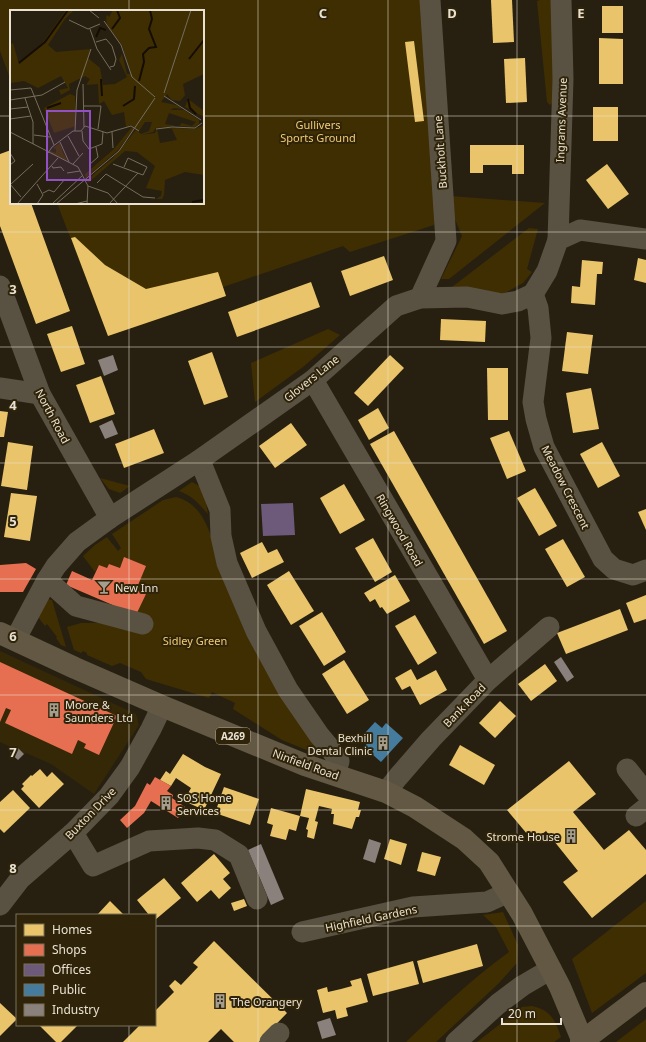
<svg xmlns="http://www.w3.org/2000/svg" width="646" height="1042" viewBox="0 0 646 1042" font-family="'Noto Sans',sans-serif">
  <rect width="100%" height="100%" fill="#272011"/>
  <polygon fill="#352807" points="0,651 136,714 139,725 94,794 51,764 26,753 24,754 17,747 15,749 0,742"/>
  <g fill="#3f2e02">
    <polygon points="0,0 424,0 438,204 434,225 350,252 343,246 223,287 226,296 108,336 57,203 203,203 203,11 11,11 11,81 0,51"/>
    <polygon points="540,0 552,0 554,101 550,105 547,102 537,1"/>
    <polygon points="450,196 545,203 449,279 441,279 462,236 452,212"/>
    <polygon points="529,228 538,229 527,269 532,272 523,283 503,294 452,287"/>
    <polygon points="328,329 340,335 303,367 255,402 251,363"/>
    <polygon points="100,478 130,486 120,493 109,489"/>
    <path d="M 192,482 L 201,487 L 206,503 L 208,514 C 199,504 193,496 179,491 Z"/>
    <path d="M 176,497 C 201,504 206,524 215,545 L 324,750 L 319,755 L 282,740 L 233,709 L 235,703 L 212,692 L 209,698 L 146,679 L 141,672 L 120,663 L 112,666 L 87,655 L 87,653 L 83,651 L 81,653 L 74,650 L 67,627 L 81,623 L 101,623 L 136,615 L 145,594 L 136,590 L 124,557 L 120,568 L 109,564 L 107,568 L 99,565 L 95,572 L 83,556 L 95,545 L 107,537 L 118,551 L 121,548 L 112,534 L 163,500 Z"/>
    <polygon points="47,599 52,600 66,647 61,645 56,638 57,637 47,624 45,626 38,617"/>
    <polygon points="646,901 646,973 592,1013 572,959"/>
    <path d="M 503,912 L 518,945 L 517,963 L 499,983 L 436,1042 L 406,1042 C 439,1010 472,979 509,952 L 496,927 L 483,915 Z"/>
    <path d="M 532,1006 C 551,1010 555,1020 561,1037 L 554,1042 L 477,1042 L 522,1007 Z"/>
    <polygon points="646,1019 646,1042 616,1042"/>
  </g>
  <g fill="#e9c46a">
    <polygon points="491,0 512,0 514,42 493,43"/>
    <rect x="602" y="6" width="21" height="27"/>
    <polygon points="599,38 623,39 623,84 599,84"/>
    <polygon points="414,41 424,121 415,122 405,42"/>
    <polygon points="525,58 527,102 506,103 504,59"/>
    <rect x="593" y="107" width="25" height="34"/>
    <polygon points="470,145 524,145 524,174 512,174 512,165 483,165 483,173 470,173"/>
    <polygon points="11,150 11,203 31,203 70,311 36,324 0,226 0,154"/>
    <polygon points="607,164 629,194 608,209 586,180"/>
    <polygon points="75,237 105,265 146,289 218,272 226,296 108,336 71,238"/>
    <polygon points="384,256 393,280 350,296 341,271"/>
    <polygon points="638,258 646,260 646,283 634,280"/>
    <polygon points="582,260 603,262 602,274 597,274 595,305 571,303 572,286 580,287"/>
    <polygon points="311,282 320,307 237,337 228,312"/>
    <polygon points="441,319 486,321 485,342 440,340"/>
    <polygon points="72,326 85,364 61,372 47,334"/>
    <polygon points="567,332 593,335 588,374 562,371"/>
    <polygon points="212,352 228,397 204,405 188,361"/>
    <polygon points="390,355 404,368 368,406 354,393"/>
    <polygon points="487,368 508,368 508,420 488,420"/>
    <polygon points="101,376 115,414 90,423 76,385"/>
    <polygon points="591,388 599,429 573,433 566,393"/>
    <polygon points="378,408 389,428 369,440 358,420"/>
    <polygon points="0,411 8,412 4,437 0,437"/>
    <polygon points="291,423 307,445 275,468 259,446"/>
    <polygon points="154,429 164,453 124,468 115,444"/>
    <polygon points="394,431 507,631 484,644 370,444"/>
    <polygon points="509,431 526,471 507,479 490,438"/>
    <polygon points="8,442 33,446 27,490 1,486"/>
    <polygon points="602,442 620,476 598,488 580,454"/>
    <polygon points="344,484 365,520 340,534 320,498"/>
    <polygon points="535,488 557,526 539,536 517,498"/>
    <polygon points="11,493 37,496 30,541 4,537"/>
    <polygon points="646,509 646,530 638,512"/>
    <polygon points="373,538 392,572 375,582 355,548"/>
    <polygon points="563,539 585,577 567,587 545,549"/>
    <polygon points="262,542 268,553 277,549 284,562 252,578 240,553"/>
    <polygon points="289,571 314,611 291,625 267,585"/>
    <polygon points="395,575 410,601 387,614 382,607 380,608 375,599 370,602 364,593"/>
    <polygon points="646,595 646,619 634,623 626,603"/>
    <polygon points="620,609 628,630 566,654 557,633"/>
    <polygon points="322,612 346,652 324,666 299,626"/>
    <polygon points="415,615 437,653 418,665 395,626"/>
    <polygon points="344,660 369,700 347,714 322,674"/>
    <polygon points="545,664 557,681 531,701 518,684"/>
    <polygon points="411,669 417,680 436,670 447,690 420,705 410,686 402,690 395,678"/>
    <polygon points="500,701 516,716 495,738 479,723"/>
    <polygon points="460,745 495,765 484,785 449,765"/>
    <polygon points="183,754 205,767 221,774 204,810 184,801 191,788 176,778 171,786 160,780 166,771 170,774"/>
    <polygon points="569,761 596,794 573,812 604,850 629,830 646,850 646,874 592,918 563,882 578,871 546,831 533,841 507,810"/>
    <polygon points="40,769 47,777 52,772 64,784 39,808 21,789 24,786 22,784 31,775 32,776"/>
    <polygon points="224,787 259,799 250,825 215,813"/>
    <polygon points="306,789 360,802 358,810 361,810 359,817 356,817 352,829 333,824 334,814 331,814 332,809 319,806 315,821 318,822 314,839 307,837 308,830 306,829 309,818 300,816"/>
    <polygon points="13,790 30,808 4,833 0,829 0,802"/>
    <polygon points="271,808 300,816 296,831 289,829 286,840 270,836 273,825 267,823"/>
    <polygon points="390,839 407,844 401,865 384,859"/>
    <polygon points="422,852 441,857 435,876 417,871"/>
    <polygon points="214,854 230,873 223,879 231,888 219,899 211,890 197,902 181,883"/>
    <polygon points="164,878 181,898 155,920 155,915 149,915 137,900"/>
    <polygon points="244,899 247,906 234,911 231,903"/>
    <polygon points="110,901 124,915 97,915"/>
    <polygon points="214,941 287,1013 259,1042 234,1042 221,1029 208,1042 123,1042 140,1025 155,1025 155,1011 174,992 169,986 175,980 181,985 198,967 193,963"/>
    <polygon points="477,944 483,966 423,983 417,961"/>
    <polygon points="413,961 419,984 373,996 367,974"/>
    <polygon points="361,978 368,1002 346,1008 348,1016 337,1019 335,1010 323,1013 317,990 327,987 328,992 341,989 352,986 350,981"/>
    <polygon points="0,1003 17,1019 0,1036"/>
    <polygon points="39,1025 78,1025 61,1042 56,1042"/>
  </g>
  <g fill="#e76f51">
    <polygon points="124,557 146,566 136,590 146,594 136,615 66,585 72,571 92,580 99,565 107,568 109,564 120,568"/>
    <polygon points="26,563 36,569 23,592 0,592 0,565"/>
    <polygon points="0,662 117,716 99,755 84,748 86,744 78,740 72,754 5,723 11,710 6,708 0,722"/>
    <polygon points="155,777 171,786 167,791 173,795 172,798 185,807 178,818 151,801 144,813 127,828 120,820 135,806 147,783 150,785"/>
  </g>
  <polygon fill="#6d597a" points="293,503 295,535 263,536 261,504"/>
  <polygon fill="#457b9d" points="375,722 382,728 386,723 403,738 381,762 364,747 371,739 365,733"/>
  <g fill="#8a817c">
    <polygon points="113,355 118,370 104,376 98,360"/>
    <polygon points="112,420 118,434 105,439 99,426"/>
    <polygon points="561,657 574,677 567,682 554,662"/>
    <polygon points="17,747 24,754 18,760 10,753"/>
    <polygon points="369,839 381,843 375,863 363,859"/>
    <polygon points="261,844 284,899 271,905 248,850"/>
    <polygon points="330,1018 336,1035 322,1039 317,1022"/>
  </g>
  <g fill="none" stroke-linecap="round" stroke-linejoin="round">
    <g stroke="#595242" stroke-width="21">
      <polyline points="558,240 563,79 561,0"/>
      <polyline points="0,286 40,394 110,518"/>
      <polyline points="533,294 538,308 541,338 533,402 536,419 544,447 603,559 614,569 633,575 646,570"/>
      <polyline points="420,298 446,241 430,0"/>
      <polyline points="313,380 488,680"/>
      <polyline points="0,388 40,394"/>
      <polyline points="198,461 203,468 220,510 221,536 227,563 256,631 288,690 319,735 329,747 339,761 335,775"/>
      <polyline points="47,580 76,606 143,624"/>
      <polyline points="15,640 47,580 56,566 77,542 110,518 198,461 313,380 396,306 420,298 467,297 502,304 518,301 533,294 547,271 558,240 580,230 646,239"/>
      <polyline points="627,769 646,793"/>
      <polyline points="386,792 398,777 431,739 488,680 549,627"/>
      <polyline points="636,816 646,808"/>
      <polyline points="73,833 93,866 149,841 198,838 215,840 239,855 257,899"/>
      <polyline points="0,905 20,879 73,833 109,796 130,767 151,729 162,706"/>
      <polyline points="302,932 413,907 487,902 509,892"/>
      <polyline points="270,1042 279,1033"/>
      <polyline points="456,1042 498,1004 522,986 551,969"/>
    </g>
    <g stroke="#625843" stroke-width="22">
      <polyline points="0,633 75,668 162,706 305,765 386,792 415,807 464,839 489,862 522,914 560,987 583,1042"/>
      <polyline points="581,1042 646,993"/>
    </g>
  </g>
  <path fill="none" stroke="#e9e2d2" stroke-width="1" stroke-opacity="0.55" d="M 129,0 L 129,11M 258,0 L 258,1042M 388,0 L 388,1042M 517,0 L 517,1042M 0,116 L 11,116M 203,116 L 646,116M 129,203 L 129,915M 0,232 L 646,232M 0,347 L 646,347M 0,463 L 646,463M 0,579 L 646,579M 0,695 L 646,695M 0,810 L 646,810M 0,926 L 17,926M 155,926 L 646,926M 129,1025 L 129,1042"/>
  <defs>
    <symbol id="bar-bare" viewBox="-9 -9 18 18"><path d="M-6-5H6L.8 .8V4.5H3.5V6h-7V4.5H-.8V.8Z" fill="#a59e8e" stroke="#2f2409" stroke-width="2.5" paint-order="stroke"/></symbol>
    <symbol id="building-bare" viewBox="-9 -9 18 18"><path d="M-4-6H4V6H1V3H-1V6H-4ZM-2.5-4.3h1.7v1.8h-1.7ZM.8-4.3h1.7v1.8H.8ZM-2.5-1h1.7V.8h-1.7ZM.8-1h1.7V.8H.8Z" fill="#a59e8e" stroke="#2f2409" stroke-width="2.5" paint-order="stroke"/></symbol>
  </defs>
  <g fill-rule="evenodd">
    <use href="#bar-bare" x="94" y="577" width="20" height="20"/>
    <use href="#building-bare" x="44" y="700" width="20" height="20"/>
    <use href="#building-bare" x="373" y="733" width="20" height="20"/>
    <use href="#building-bare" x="156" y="793" width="20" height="20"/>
    <use href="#building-bare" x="561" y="826" width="20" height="20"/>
    <use href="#building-bare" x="210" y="991" width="20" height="20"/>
  </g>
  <g text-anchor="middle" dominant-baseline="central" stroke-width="4" stroke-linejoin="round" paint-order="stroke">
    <rect fill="#2f2409" stroke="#b1a996" stroke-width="1" x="216" y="728" width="34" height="16" rx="3"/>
    <g font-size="10" font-weight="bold" fill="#e9e2d2">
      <text x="233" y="736">A269</text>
    </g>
    <g font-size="11" fill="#e9e2d2" stroke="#2f2409">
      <text transform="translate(561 120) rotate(-88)">Ingrams Avenue</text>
      <text transform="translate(440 152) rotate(-94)">Buckholt Lane</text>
      <text transform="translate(311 378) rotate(-39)">Glovers Lane</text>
      <text transform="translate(53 416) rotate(62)">North Road</text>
      <text transform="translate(566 487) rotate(63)">Meadow Crescent</text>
      <text transform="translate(400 530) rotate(60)">Ringwood Road</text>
      <text transform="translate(464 705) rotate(-46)">Bank Road</text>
      <text transform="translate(306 764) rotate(20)">Ninfield Road</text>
      <text transform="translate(90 813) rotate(-46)">Buxton Drive</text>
      <text transform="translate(371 918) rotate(-12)">Highfield Gardens</text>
    </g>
    <g font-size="11" fill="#f2cb73" stroke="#2f2409">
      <text x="318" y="124">Gullivers<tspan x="318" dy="13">Sports Ground</tspan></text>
      <text x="195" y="640">Sidley Green</text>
    </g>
    <g font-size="11" fill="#e9e2d2" stroke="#2f2409" text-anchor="start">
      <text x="115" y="587">New Inn</text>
      <text x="65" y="704">Moore &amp;<tspan x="65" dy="13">Saunders Ltd</tspan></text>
      <text x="372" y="737" text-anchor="end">Bexhill<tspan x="372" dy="13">Dental Clinic</tspan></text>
      <text x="177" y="797">SOS Home<tspan x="177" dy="13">Services</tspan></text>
      <text x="560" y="836" text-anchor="end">Strome House</text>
      <text x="231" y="1001">The Orangery</text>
    </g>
  </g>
  <g transform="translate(10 10)">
    <rect width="194" height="194" fill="#272011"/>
    <path d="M 56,0 L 64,0 L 55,9 L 38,35 L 46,42 L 81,39 L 78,48 L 90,58 L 93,75 L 105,74 L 117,67 L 109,50 L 112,44 L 117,64 L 121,64 L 112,35 L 97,15 L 96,7 L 97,5 L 99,7 L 103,0 L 194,0 L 194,64 L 173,74 L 175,85 L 170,91 L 162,90 L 157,84 L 151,92 L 166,95 L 173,99 L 164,98 L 160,100 L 174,100 L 189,110 L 189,114 L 185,117 L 169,116 L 172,113 L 182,116 L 186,112 L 159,103 L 155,114 L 166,116 L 146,118 L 143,122 L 131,125 L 145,123 L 147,119 L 150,133 L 167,130 L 162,119 L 151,119 L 167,118 L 185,119 L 194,115 L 194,165 L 175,162 L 155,170 L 154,185 L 152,189 L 146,189 L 151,186 L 152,181 L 136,178 L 145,156 L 127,142 L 115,141 L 78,173 L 77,170 L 103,148 L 126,120 L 131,124 L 139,121 L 142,112 L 135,112 L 129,121 L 121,115 L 116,117 L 114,102 L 102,105 L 94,91 L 89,94 L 88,74 L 76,75 L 80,69 L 75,66 L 59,74 L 60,80 L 51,85 L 49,80 L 58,78 L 51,66 L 28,78 L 14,71 L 0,73 L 0,35 L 3,33 L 9,54 L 34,31 ZM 60,84 L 65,86 L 66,116 L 44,123 L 34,98 ZM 178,89 L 194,101 L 194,107 L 175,97 ZM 122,117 L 124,119 L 108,140 L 76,168 L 75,164 L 103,140 ZM 50,133 L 53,143 L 58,151 L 41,144 L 40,141 L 46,143 L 46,139 L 43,138 Z" fill="#3f2e02"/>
    <path fill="none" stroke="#150d02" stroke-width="2" d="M 102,19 L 110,8 L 107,0M 86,27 L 90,18 L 96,20M 179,49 L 194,30M 9,53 L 35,32 L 58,0M 91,69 L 92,86M 129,71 L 134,52 L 133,44 L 139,38 L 146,37 L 139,19 L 142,9 L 140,0M 178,89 L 180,98 L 186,104M 113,96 L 124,89 L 125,76M 37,98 L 51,93M 182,192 L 194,190"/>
    <path fill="none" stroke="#756e5e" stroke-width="1" d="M 79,0 L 89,8M 59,10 L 78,19 L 90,14M 94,11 L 111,35 L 122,67 L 145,87M 80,19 L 87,39 L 101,60M 86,32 L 96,29 L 102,36 L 106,49 L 104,56 L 100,57M 73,74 L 74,117M 0,80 L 21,78 L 44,135M 154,83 L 181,0M 154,86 L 191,110M 15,88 L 23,112 L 23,134M 0,90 L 32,85 L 55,72M 74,96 L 91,96 L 88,119M 0,99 L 18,97M 0,109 L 21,106M 146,119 L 162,117 L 185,118 L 192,113M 65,121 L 67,80 L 81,39M 72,121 L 73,131 L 79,139 L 92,134 L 93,122M 0,122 L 68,157 L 78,176 L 77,194M 102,122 L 103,138M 24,125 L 40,127M 58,126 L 69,146M 50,132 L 59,152M 0,143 L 5,151 L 0,155M 38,143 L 42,137 L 63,121 L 71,121 L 75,116 L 97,123 L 121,116 L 129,121M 63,154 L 73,143M 103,154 L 133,165 L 137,157 L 118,148 L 114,157M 79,155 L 88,147 L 86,137M 42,156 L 43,158 L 51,157 L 54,161M 57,163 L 70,161M 87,173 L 96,164 L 133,187 L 145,188M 0,174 L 11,187M 1,174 L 23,154M 27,174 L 33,185 L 27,194M 78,176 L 98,183 L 108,194M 33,183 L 39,180 L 44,182 L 55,169M 7,194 L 48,148M 42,194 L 73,165M 46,194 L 109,141 L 145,88M 65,194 L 77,191M 99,194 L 128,163"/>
    <path fill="#9150c3" fill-opacity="0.15" stroke="#9150c3" stroke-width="2" d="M 37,101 L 80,101 L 80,170 L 37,170 Z"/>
    <rect width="194" height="194" fill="none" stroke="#e9e2d2" stroke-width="2"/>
  </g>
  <g font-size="13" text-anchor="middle" font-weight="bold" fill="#e9e2d2" stroke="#2f2409" stroke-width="4" stroke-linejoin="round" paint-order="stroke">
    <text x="323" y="18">C</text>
    <text x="452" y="18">D</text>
    <text x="581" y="18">E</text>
    <text x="13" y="294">3</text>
    <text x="13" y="410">4</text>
    <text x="13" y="526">5</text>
    <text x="13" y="641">6</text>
    <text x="13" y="757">7</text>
    <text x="13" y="873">8</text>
  </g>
  <rect x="16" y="914" width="140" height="112" fill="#2f2409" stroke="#797059"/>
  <rect x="24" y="924" width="20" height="12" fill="#e9c46a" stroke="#797059"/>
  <text x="52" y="934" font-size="12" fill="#e9e2d2">Homes</text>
  <rect x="24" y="944" width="20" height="12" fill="#e76f51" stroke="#797059"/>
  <text x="52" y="954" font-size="12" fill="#e9e2d2">Shops</text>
  <rect x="24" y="964" width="20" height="12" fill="#6d597a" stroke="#797059"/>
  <text x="52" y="974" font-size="12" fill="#e9e2d2">Offices</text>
  <rect x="24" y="984" width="20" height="12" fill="#457b9d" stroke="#797059"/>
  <text x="52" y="994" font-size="12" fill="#e9e2d2">Public</text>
  <rect x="24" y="1004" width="20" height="12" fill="#8a817c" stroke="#797059"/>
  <text x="52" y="1014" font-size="12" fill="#e9e2d2">Industry</text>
  <path d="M502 1018v6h59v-6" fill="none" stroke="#e9e2d2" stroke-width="2"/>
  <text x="508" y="1018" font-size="12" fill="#e9e2d2" stroke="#2f2409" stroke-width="3" paint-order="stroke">20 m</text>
</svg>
